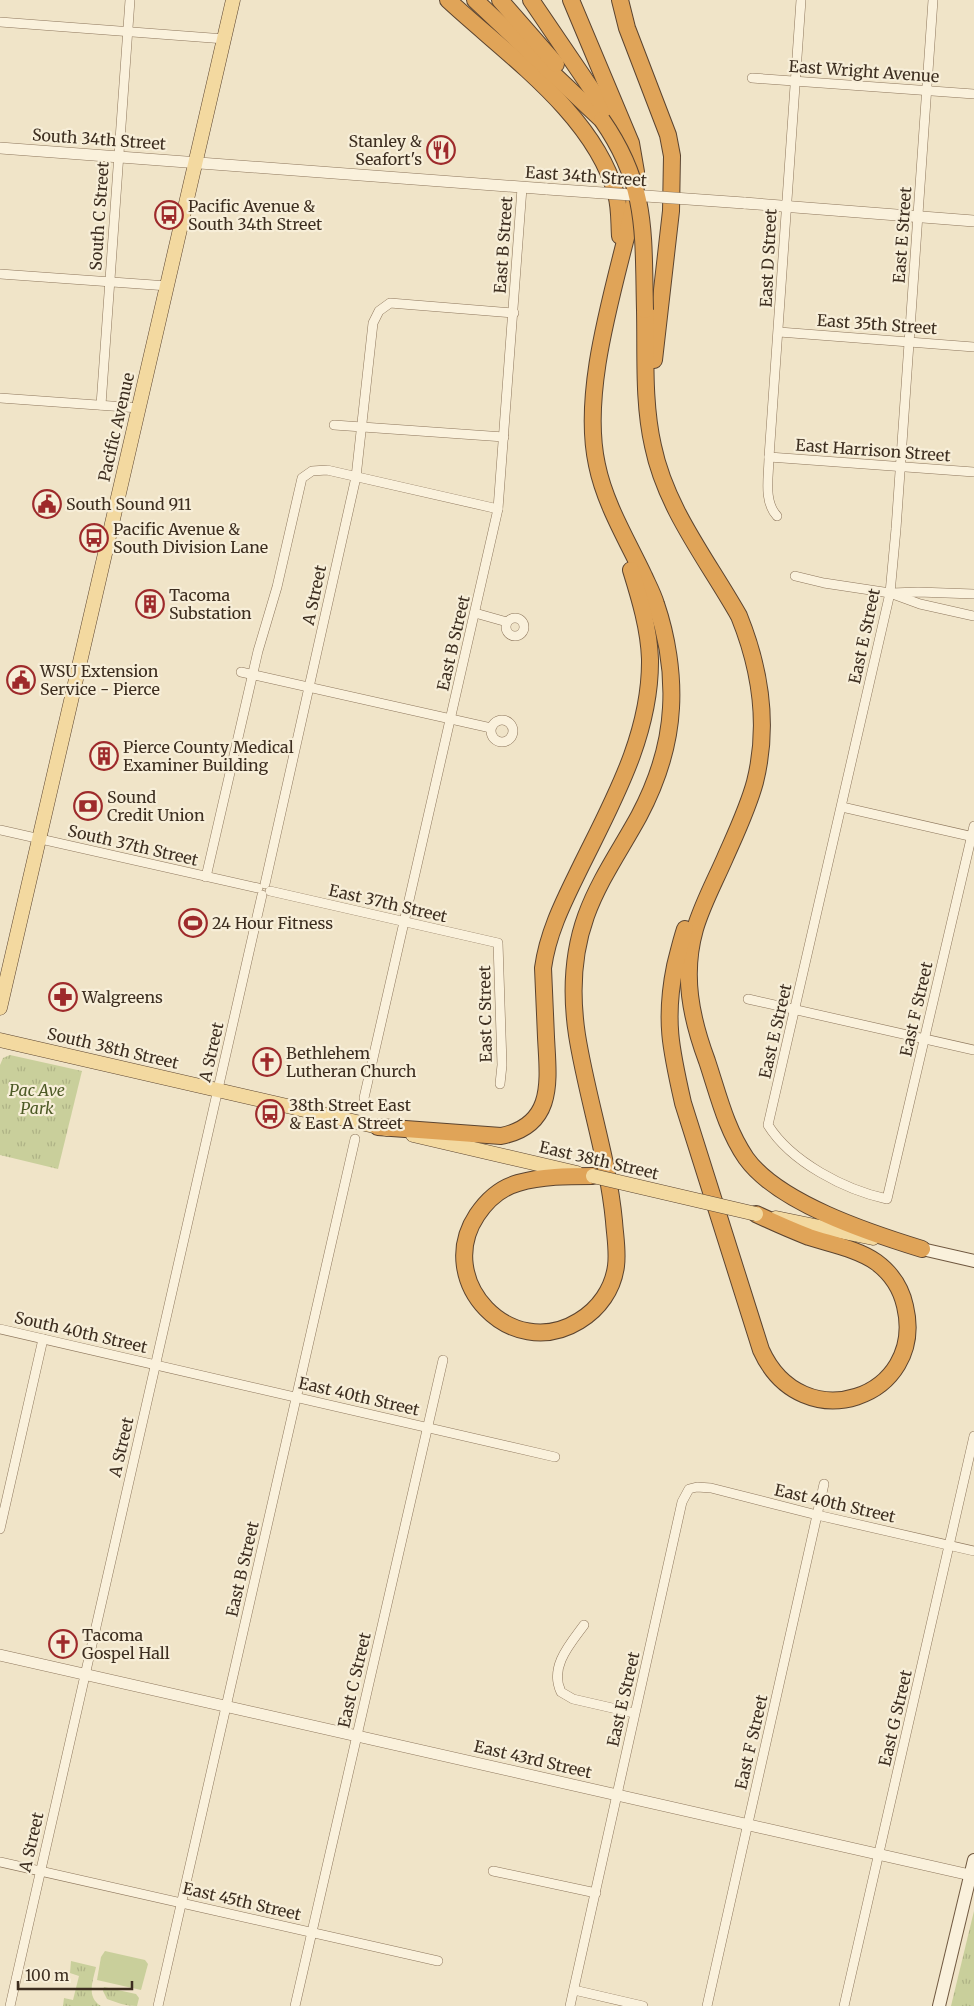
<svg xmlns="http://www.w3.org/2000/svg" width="974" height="2006" viewBox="0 0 974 2006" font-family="Merriweather,serif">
  <defs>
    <pattern id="park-tufts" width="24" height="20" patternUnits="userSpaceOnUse" patternTransform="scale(1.25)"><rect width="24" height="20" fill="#c9cf9b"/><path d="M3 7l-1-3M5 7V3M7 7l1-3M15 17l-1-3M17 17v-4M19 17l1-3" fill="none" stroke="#aeb285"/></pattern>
  </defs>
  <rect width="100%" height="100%" fill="#f0e4c8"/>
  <polygon fill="#c9cf9b" points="105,1951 145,1960 148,1964 141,1990 97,1980 101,1957"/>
  <g fill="url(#park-tufts)">
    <polygon points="10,1055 82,1071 58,1169 0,1155 0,1065 3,1058"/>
    <polygon points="974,1911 974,2006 951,2006"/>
    <path d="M 71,1961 L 96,1967 C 93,1981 86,1997 101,2006 L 63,2006 L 64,1998 L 73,2000 L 79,1976 L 70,1973 Z"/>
    <path d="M 104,1987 L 136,1994 L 139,1998 L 137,2006 C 124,2006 119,2003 107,1999 L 103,1991 Z"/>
  </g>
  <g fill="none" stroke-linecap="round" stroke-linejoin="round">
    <defs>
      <g id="minor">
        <path d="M 933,0 L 896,529 L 890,593 L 768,1125 C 791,1162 845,1190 887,1199 L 974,826"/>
        <polyline points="0,22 225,39"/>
        <polyline points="752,78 974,94"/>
        <polyline points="0,274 168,286"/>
        <polyline points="779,332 974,347"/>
        <polyline points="0,398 139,408"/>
        <polyline points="101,405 130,0"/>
        <polyline points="334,425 504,437"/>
        <polyline points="769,457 974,472"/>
        <path d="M 777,516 C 763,501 769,476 769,457 L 801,0"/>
        <polyline points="795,576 824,583 890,593 920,604 974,616"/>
        <polyline points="892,593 918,592 974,594"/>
        <polyline points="475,613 507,622"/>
        <circle cx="515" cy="627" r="9"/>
        <polyline points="241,672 491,728"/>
        <circle cx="502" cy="731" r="11"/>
        <polyline points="842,807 974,837"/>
        <polyline points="0,830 258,888"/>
        <polyline points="206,877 258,651 277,587 302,478 312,471 327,470 498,509"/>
        <polyline points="265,884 356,477 373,323 379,311 390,303 514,313"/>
        <polyline points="270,891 498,943 502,1065 500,1084"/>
        <polyline points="748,999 974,1050"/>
        <polyline points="364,1098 498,509 522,188"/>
        <polyline points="0,1329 555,1457"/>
        <polyline points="0,1529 43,1339"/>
        <path d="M 584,1625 C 570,1644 549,1667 561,1692 L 573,1699 L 634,1713"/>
        <polyline points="0,1862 438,1961"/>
        <polyline points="493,1871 596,1893"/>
        <polyline points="574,1990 643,2006"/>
        <polyline points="10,2006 262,895"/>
        <polyline points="158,2006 355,1139"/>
        <polyline points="295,2006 443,1360"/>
        <polyline points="570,2006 682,1502 689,1489 697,1487 711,1488 817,1515 974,1551"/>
        <polyline points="707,2006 824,1484"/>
        <polyline points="844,2006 974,1436"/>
      </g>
      <g id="tertiary">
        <polyline points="0,148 547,189"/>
        <polyline points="744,203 974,221"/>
        <polyline points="0,1655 970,1875"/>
      </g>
      <g id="secondary">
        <polyline points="922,1249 974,1261"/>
        <polyline points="939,2006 974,1860"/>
      </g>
      <g id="primary">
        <polyline points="0,1008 233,0"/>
        <polyline points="0,1040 387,1129"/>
        <polyline points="413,1135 577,1173"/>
        <polyline points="776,1218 873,1238"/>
      </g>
      <g id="motorway">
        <path d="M 448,0 C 507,55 594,114 616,194 C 620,208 619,222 620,236"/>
        <polyline points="475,0 602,120"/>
        <polyline points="500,0 556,64"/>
        <polyline points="531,0 605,109 616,134"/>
        <path d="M 571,0 L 631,143 L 636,172 L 634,204 C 617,281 580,388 597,465 C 605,504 627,540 644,576 C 648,585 653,594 656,604 C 667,636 673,674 671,708 C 669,746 657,782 639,816 C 621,849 599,880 586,916 C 572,955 571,995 577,1035 C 587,1098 608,1158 614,1221 C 615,1236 618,1251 616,1266 C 613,1289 599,1309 579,1321 C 511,1363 433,1281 477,1215 C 487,1200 500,1188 518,1183 C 542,1176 568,1176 593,1176"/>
        <polyline points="620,0 627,28 668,135 672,156 671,211 654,360"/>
        <path d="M 645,310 C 646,355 643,402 653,446 C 666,509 708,561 739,616 C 760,668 769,726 755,782 C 748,808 736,833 725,858 C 715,881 702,905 695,929 C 682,975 691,1018 707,1061 C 718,1094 726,1129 746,1158 C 778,1203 870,1233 922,1249"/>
        <path d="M 685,929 C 681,941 678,954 675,966 C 664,1020 671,1050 683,1103 L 761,1350 C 802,1441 927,1398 905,1306 C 901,1288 891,1273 876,1262 C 858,1249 830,1244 809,1237 C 791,1230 773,1222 756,1214"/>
        <path d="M 378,1127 L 501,1136 C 556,1125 548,1079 546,1037 C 545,1014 544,991 543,968 C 548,931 565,899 581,866 C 613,801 651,734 650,659 C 649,629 640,599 631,570"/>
      </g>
    </defs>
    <use href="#minor" stroke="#8d765c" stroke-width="10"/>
    <use href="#tertiary" stroke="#8d765c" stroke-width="12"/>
    <use href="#secondary" stroke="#6f573f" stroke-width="14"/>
    <use href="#primary" stroke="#5b4430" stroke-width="15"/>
    <use href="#motorway" stroke="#5b4430" stroke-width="18"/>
    <use href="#minor" stroke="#faf1dc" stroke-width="9"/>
    <use href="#tertiary" stroke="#faf1dc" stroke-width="11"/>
    <use href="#secondary" stroke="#faf1dc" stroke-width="12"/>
    <use href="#primary" stroke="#f3d9a0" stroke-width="14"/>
    <use href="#motorway" stroke="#e0a458" stroke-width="16"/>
    <defs>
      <polyline id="tertiary-bridge" points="547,189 744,203"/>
      <polyline id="primary-bridge" points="593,1176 756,1214"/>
      <path id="motorway-bridge" d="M 602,120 C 648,186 643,233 645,310"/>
    </defs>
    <use href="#tertiary-bridge" stroke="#8d765c" stroke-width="12" stroke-linecap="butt"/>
    <use href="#primary-bridge" stroke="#5b4430" stroke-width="15" stroke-linecap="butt"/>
    <use href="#motorway-bridge" stroke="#5b4430" stroke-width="18" stroke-linecap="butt"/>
    <use href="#tertiary-bridge" stroke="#faf1dc" stroke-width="11"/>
    <use href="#primary-bridge" stroke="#f3d9a0" stroke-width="14"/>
    <use href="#motorway-bridge" stroke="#e0a458" stroke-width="16"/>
  </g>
  <defs>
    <symbol id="restaurant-ring" viewBox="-11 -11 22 22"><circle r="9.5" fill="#f7eed8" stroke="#9e2a2b" stroke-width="1.5"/><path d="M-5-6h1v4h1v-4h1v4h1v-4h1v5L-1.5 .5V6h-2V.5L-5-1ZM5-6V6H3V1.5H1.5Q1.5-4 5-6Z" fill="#9e2a2b"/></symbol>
    <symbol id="bus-ring" viewBox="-11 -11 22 22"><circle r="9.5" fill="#f7eed8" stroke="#9e2a2b" stroke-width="1.5"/><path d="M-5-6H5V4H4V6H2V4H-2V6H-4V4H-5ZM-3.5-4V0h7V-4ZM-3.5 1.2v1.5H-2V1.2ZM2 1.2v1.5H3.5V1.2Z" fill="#9e2a2b"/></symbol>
    <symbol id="civic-ring" viewBox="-11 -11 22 22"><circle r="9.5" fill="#f7eed8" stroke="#9e2a2b" stroke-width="1.5"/><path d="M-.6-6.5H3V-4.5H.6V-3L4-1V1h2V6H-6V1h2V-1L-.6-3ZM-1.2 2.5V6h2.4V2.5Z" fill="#9e2a2b"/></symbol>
    <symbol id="building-ring" viewBox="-11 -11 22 22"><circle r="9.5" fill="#f7eed8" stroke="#9e2a2b" stroke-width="1.5"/><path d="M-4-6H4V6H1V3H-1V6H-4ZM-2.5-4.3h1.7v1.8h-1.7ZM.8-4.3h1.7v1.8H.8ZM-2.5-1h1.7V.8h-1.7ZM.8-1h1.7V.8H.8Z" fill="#9e2a2b"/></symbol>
    <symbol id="bank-ring" viewBox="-11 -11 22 22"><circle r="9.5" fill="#f7eed8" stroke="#9e2a2b" stroke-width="1.5"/><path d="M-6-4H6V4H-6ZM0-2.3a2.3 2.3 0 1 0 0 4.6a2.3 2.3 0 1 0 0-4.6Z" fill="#9e2a2b"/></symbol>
    <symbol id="stadium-ring" viewBox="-11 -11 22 22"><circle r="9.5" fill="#f7eed8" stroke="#9e2a2b" stroke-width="1.5"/><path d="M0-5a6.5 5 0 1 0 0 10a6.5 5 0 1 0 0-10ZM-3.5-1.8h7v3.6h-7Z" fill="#9e2a2b"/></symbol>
    <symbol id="pharmacy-ring" viewBox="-11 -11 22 22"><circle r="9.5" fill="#f7eed8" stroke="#9e2a2b" stroke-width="1.5"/><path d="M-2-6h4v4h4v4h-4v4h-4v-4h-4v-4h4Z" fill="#9e2a2b"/></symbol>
    <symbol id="church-ring" viewBox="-11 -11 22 22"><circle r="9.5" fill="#f7eed8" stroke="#9e2a2b" stroke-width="1.5"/><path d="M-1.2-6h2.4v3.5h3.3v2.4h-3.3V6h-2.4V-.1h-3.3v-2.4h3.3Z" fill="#9e2a2b"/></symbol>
  </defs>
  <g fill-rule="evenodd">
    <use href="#restaurant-ring" x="425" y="134" width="32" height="32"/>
    <use href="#bus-ring" x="153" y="199" width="32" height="32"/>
    <use href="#civic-ring" x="31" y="488" width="32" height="32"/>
    <use href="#bus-ring" x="78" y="522" width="32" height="32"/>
    <use href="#building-ring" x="134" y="588" width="32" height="32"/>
    <use href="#civic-ring" x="5" y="664" width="32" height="32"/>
    <use href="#building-ring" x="88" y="740" width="32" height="32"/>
    <use href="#bank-ring" x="72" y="790" width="32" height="32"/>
    <use href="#stadium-ring" x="177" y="907" width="32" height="32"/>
    <use href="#pharmacy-ring" x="47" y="981" width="32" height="32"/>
    <use href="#church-ring" x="251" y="1046" width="32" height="32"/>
    <use href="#bus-ring" x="254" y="1098" width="32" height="32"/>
    <use href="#church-ring" x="47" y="1628" width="32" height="32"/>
  </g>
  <g text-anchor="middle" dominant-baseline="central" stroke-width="4.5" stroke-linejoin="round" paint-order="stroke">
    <g font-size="16" fill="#3d2e20" stroke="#f7eed8">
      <text transform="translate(864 71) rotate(4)">East Wright Avenue</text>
      <text transform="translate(99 139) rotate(4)">South 34th Street</text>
      <text transform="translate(586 176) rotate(4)">East 34th Street</text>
      <text transform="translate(99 216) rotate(-86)">South C Street</text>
      <text transform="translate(902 235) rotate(-86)">East E Street</text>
      <text transform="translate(503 245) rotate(-86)">East B Street</text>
      <text transform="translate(768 258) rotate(-87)">East D Street</text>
      <text transform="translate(877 324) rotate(4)">East 35th Street</text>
      <text transform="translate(116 427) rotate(-77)">Pacific Avenue</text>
      <text transform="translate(873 450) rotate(4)">East Harrison Street</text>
      <text transform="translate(314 595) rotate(-78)">A Street</text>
      <text transform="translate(864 636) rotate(-78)">East E Street</text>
      <text transform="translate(453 643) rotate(-77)">East B Street</text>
      <text transform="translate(133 845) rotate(13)">South 37th Street</text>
      <text transform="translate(388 903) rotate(13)">East 37th Street</text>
      <text transform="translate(916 1009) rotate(-77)">East F Street</text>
      <text transform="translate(485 1014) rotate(-91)">East C Street</text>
      <text transform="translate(775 1031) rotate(-77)">East E Street</text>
      <text transform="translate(113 1048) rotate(13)">South 38th Street</text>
      <text transform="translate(211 1052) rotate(-77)">A Street</text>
      <text transform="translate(599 1160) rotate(13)">East 38th Street</text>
      <text transform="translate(81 1332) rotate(13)">South 40th Street</text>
      <text transform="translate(359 1396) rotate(13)">East 40th Street</text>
      <text transform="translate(121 1447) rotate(-77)">A Street</text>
      <text transform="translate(835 1503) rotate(13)">East 40th Street</text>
      <text transform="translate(242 1569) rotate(-77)">East B Street</text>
      <text transform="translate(354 1680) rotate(-77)">East C Street</text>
      <text transform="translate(623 1699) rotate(-77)">East E Street</text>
      <text transform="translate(895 1718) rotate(-77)">East G Street</text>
      <text transform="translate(751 1742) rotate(-77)">East F Street</text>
      <text transform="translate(533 1759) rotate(13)">East 43rd Street</text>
      <text transform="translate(31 1842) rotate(-77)">A Street</text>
      <text transform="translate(242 1901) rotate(13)">East 45th Street</text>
    </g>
    <g font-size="16" fill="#3d2e20" stroke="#f7eed8" text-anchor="start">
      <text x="422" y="141" text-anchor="end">Stanley &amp;<tspan x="422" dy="18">Seafort's</tspan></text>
      <text x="188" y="206">Pacific Avenue &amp;<tspan x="188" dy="18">South 34th Street</tspan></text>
      <text x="66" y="504">South Sound 911</text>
      <text x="113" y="529">Pacific Avenue &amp;<tspan x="113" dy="18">South Division Lane</tspan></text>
      <text x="169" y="595">Tacoma<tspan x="169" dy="18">Substation</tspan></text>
      <text x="40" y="671">WSU Extension<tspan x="40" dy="18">Service - Pierce</tspan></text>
      <text x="123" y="747">Pierce County Medical<tspan x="123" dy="18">Examiner Building</tspan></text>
      <text x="107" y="797">Sound<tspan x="107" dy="18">Credit Union</tspan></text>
      <text x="212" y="923">24 Hour Fitness</text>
      <text x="82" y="997">Walgreens</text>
      <text x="286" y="1053">Bethlehem<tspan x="286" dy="18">Lutheran Church</tspan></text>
      <text x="289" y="1105">38th Street East<tspan x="289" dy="18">&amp; East A Street</tspan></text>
      <text x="82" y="1635">Tacoma<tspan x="82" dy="18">Gospel Hall</tspan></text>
    </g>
    <g font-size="16" font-style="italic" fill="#4d5a26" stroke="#f7eed8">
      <text x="37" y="1090">Pac Ave<tspan x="37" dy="18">Park</tspan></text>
    </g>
  </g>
  <path d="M18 1981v8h114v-8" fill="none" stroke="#3d2e20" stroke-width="2.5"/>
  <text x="25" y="1981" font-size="15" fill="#3d2e20" stroke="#f7eed8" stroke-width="4" paint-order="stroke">100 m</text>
</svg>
